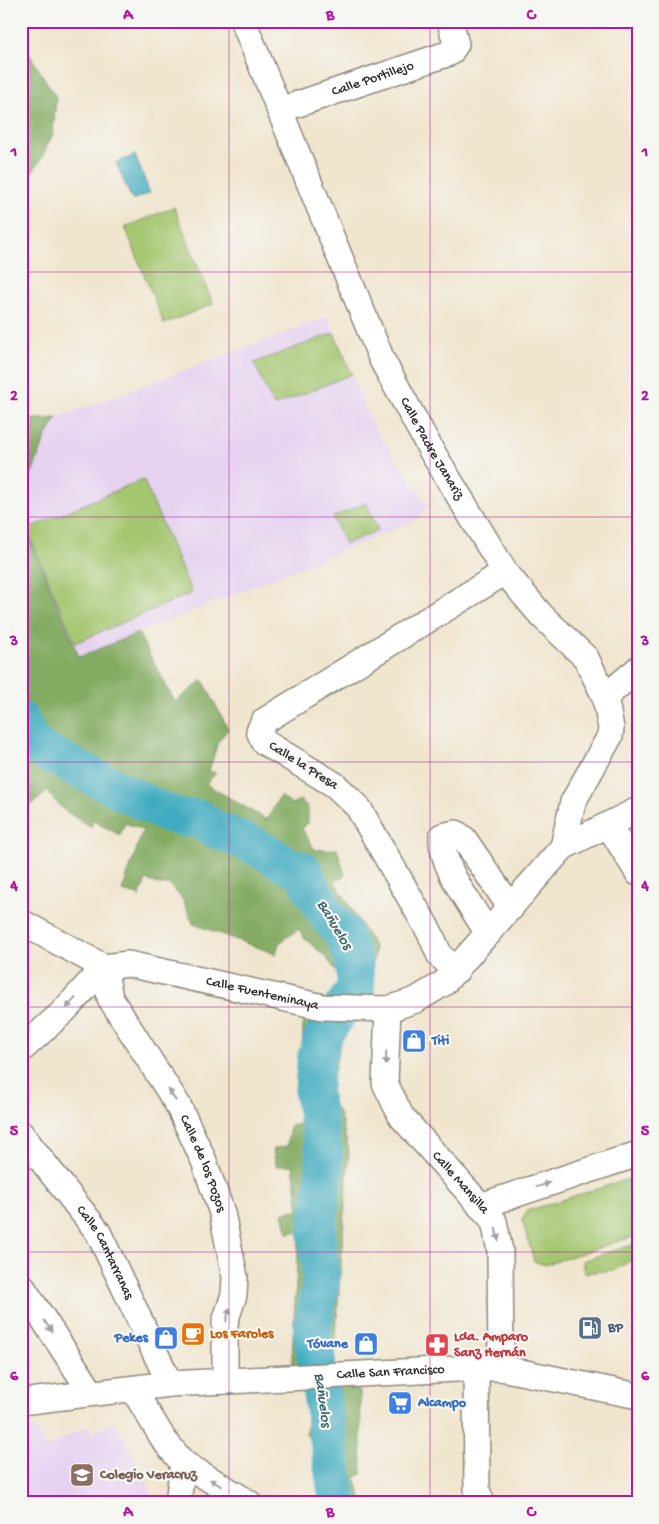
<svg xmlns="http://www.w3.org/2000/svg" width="659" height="1524" viewBox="0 0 659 1524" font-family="'Gochi Hand',sans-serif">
  <rect width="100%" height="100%" fill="#f6f6f2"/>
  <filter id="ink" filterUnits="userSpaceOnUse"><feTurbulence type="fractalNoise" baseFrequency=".02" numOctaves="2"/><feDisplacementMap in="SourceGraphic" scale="10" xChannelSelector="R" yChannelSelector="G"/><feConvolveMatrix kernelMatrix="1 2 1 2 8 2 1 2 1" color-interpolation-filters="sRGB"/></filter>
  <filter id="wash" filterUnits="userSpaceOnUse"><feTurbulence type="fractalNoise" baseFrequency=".0096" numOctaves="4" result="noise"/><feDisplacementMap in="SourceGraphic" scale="20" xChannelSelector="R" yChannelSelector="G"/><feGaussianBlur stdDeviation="1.12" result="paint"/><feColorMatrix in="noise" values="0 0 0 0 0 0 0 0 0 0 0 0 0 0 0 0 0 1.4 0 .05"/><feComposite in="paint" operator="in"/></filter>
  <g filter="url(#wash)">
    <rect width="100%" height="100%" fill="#f0e5cd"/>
    <g fill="#e6d2f0">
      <polygon points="328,317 374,428 429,505 414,521 79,657 21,518 21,501 46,437 57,418"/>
      <polygon points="115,1421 157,1503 21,1503 21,1436 36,1429 45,1448 89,1425 92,1433"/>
    </g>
    <g fill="#a4c670" stroke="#68784e">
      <polygon points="174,207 213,304 164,324 125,227"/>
      <polygon points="334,333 352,374 274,406 254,363"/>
      <polygon points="143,479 192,593 75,643 27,529"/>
      <polygon points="366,503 378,530 345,544 333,517"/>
      <polygon points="638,1176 638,1235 545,1265 534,1261 522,1219 527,1211"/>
      <polygon points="638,1243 638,1256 615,1270 584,1273 582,1261"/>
    </g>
    <g fill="#83ab62" stroke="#576b46">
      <polygon points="21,41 56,97 53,134 40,161 21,187"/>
      <polygon points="57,418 46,437 21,501 21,420"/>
      <polygon points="21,518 79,657 138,633 175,702 203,680 228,729 218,742 209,771 216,773 206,784 267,820 280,796 291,804 300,800 308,807 308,823 302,829 315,850 337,849 345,875 335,882 375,948 370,988 346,985 326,957 305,939 299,929 279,943 276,954 193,924 183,900 169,884 160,885 146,880 139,898 138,895 122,891 143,830 125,823 120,835 93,821 91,827 65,811 47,792 31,805 21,816"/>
      <polygon points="309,1003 342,1008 345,1023 328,1097 340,1115 349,1151 333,1376 360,1392 362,1474 355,1478 363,1503 326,1503 323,1469 306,1433 308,1403 293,1378 292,1355 299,1232 288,1233 283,1213 299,1209 293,1165 276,1166 273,1149 287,1146 290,1126 299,1124 303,1025"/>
    </g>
    <polygon fill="#41abc0" stroke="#366b76" points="135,155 150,193 132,200 116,163"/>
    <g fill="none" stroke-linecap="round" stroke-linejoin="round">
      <polyline stroke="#41abc0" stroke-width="38" points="21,721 31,742 41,750 165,813 183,818 198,818 212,828 253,845 288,865 304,871 308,883 330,919 343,933 354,962 356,988 324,1034 316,1058 313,1093 324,1151 324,1176 317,1232 321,1282 312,1331 338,1503"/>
    </g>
  </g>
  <g filter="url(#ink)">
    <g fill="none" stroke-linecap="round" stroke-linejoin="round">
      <defs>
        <g id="minor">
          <path id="s1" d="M 243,21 L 382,360 L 431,450 L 505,572 L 541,615 L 586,658 L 605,697 L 611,728 L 610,736 L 573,802 L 563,847"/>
          <path id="s2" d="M 280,110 L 450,53 L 456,44 L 450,21"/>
          <polyline points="605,697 638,669"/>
          <polyline points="609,826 638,873"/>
          <path id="s3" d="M 21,922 L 104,967 L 128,964 L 323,1007 L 388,1009 L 416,1000 L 444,983 L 563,847 L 638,810"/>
          <path d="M 488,934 C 473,907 440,867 442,836 L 456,833 L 464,839 L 511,908"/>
          <path id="s4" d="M 104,967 L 110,998 L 178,1105 L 204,1161 L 222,1213 L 235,1277 L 234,1295 L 225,1322 L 225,1381"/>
          <polyline points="457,970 440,956 430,933 358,807 335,785 264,742 259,731 264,721 505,572"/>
          <path id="s5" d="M 388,1009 L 385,1083 L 401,1116 L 494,1221 L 500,1251 L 501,1368"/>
          <polyline points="21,1050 64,1011 104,967"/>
          <path id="s6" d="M 21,1134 L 98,1232 L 170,1384"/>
          <polyline points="480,1206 638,1154"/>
          <polyline points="21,1285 91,1392"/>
          <polyline points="476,1368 477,1490 482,1503"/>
          <polyline points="133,1389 164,1440 183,1463 249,1503"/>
          <path id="s7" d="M 21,1402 L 170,1384 L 476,1368 L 501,1368 L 638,1396"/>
          <polyline points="178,1503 183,1463"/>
        </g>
      </defs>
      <use href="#minor" stroke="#8e887c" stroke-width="28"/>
      <use href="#minor" stroke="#fff" stroke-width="25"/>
    </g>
    <defs><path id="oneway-solid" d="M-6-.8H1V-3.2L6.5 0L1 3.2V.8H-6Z" transform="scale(1.25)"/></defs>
    <g fill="#a0a0a0">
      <use href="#oneway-solid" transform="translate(71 1003) rotate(132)"/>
      <use href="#oneway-solid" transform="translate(386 1058) rotate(93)"/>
      <use href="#oneway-solid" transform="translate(172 1095) rotate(-123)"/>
      <use href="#oneway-solid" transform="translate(543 1185) rotate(-18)"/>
      <use href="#oneway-solid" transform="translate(497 1234) rotate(77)"/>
      <use href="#oneway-solid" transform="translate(228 1315) rotate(-74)"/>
      <use href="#oneway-solid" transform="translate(48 1326) rotate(57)"/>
      <use href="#oneway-solid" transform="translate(216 1483) rotate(-149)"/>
    </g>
  </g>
  <path fill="none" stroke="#b5179e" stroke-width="1" stroke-opacity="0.55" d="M 229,21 L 229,1503M 430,21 L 430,1503M 21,272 L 638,272M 21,517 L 638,517M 21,762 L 638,762M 21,1007 L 638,1007M 21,1252 L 638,1252"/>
  <defs>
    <symbol id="shop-square" viewBox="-11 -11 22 22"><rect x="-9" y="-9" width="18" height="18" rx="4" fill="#3f7fe0" stroke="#f6f6f2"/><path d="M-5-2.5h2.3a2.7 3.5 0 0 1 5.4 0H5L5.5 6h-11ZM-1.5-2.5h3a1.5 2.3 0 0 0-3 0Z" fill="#fff"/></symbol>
    <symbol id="fuel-square" viewBox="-11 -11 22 22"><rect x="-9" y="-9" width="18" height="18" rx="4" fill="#5c6f8a" stroke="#f6f6f2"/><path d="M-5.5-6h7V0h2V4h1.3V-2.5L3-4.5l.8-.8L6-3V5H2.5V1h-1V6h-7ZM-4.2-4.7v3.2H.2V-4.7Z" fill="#fff"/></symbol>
    <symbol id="cafe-square" viewBox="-11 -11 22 22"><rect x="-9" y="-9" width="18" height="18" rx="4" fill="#e8710a" stroke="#f6f6f2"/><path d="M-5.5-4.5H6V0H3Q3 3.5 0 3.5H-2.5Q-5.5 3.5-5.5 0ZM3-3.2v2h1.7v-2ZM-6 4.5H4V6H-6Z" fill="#fff"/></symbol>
    <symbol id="pharmacy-square" viewBox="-11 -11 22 22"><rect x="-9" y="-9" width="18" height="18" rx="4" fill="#e0444e" stroke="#f6f6f2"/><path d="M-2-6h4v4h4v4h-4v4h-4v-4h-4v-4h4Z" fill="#fff"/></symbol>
    <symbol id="supermarket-square" viewBox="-11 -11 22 22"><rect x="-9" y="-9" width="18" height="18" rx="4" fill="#3f7fe0" stroke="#f6f6f2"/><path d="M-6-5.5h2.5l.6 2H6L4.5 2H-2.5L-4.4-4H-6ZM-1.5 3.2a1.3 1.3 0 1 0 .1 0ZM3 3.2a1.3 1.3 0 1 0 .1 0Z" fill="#fff"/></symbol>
    <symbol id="school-square" viewBox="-11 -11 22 22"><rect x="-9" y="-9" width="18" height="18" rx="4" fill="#8d6e63" stroke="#f6f6f2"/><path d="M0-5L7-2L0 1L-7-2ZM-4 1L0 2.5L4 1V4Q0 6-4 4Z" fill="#fff"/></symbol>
  </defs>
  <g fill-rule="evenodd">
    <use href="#shop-square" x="400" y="1027" width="28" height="28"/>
    <use href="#fuel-square" x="576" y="1314" width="28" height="28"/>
    <use href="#cafe-square" x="179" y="1320" width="28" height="28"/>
    <use href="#shop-square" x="152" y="1324" width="28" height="28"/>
    <use href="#shop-square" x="352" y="1330" width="28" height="28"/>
    <use href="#pharmacy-square" x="423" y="1331" width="28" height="28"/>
    <use href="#supermarket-square" x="386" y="1389" width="28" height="28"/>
    <use href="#school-square" x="68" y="1461" width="28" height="28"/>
  </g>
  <g text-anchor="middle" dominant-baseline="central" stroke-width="4.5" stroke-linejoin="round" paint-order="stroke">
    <g font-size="14" fill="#2b2b2b" stroke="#f6f6f2">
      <text stroke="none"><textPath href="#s2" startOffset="98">Calle Portillejo</textPath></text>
      <text stroke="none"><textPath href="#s1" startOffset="468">Calle Padre Janariz</textPath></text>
      <text transform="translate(303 766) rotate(32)">Calle la Presa</text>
      <text stroke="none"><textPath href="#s3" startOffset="256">Calle Fuenteminaya</textPath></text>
      <text stroke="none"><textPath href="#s4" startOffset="222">Calle de los Pozos</textPath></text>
      <text stroke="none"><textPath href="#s5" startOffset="200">Calle Mansilla</textPath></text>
      <text stroke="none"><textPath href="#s6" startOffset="146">Calle Cantarranas</textPath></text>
      <text stroke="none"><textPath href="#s7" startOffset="371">Calle San Francisco</textPath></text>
    </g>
    <g font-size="14" font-weight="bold" fill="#366cbe" stroke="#f6f6f2" text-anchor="start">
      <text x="432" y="1041">Titi</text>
      <text x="148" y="1338" text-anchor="end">Pekes</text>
      <text x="348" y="1344" text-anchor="end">Tóvane</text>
      <text x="418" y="1403">Alcampo</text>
    </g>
    <g font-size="14" font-weight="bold" fill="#4e5e75" stroke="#f6f6f2" text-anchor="start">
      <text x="608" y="1328">BP</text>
    </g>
    <g font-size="14" font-weight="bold" fill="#c56008" stroke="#f6f6f2" text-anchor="start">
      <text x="210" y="1334">Los Faroles</text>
    </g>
    <g font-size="14" font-weight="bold" fill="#be3a42" stroke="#f6f6f2" text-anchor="start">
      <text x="454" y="1337">Lda. Amparo<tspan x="454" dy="16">Sanz Hernán</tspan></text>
    </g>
    <g font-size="14" font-weight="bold" fill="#785e54" stroke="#f6f6f2" text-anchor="start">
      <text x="100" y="1475">Colegio Veracruz</text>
    </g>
    <g font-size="15" font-style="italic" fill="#345e67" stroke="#f6f6f2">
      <text transform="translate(334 925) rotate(59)">Bañuelos</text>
      <text transform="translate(322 1400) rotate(82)">Bañuelos</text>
    </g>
  </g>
  <rect width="659" height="1524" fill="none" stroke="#f6f6f2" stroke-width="55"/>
  <rect x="28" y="28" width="604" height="1468" fill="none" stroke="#b5179e" stroke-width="2"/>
  <g font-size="16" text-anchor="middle" font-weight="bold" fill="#b5179e">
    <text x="128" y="19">A</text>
    <text x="330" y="19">B</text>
    <text x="531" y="19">C</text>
    <text x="14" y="156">1</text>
    <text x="645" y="156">1</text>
    <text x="14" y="400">2</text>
    <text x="645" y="400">2</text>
    <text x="14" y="645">3</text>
    <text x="645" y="645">3</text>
    <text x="14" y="890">4</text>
    <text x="645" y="890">4</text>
    <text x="14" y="1135">5</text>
    <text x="645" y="1135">5</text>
    <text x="14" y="1380">6</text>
    <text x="645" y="1380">6</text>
    <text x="128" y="1516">A</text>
    <text x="330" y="1516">B</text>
    <text x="531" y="1516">C</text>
  </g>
</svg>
